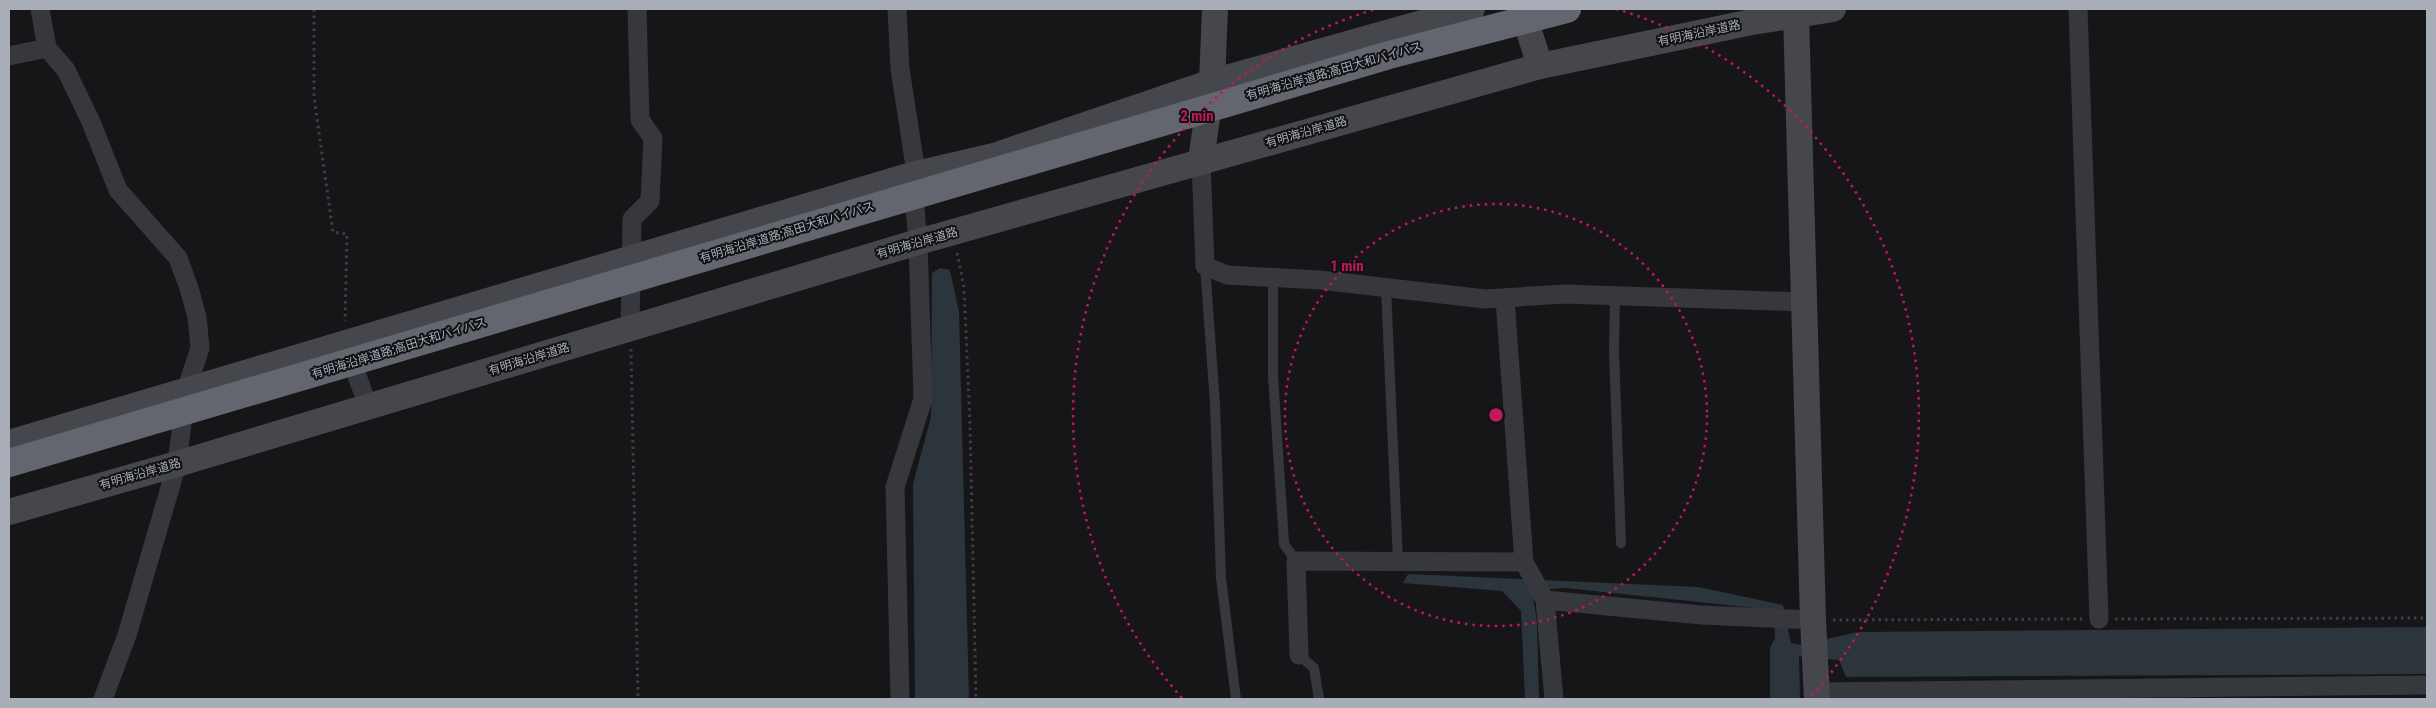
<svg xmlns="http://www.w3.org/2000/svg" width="2436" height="708" viewBox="0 0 2436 708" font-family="'Roboto Condensed','Noto Sans JP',sans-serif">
  <rect width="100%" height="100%" fill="#161618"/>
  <g fill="#2c353c">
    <polygon points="940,268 950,270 959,312 969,699 915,699 913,484 931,417 932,273"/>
    <polygon points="1408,574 1698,587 1783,605 1791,643 1800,645 1858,632 2427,627 2427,674 1846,677 1839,660 1799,656 1800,699 1770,699 1770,648 1775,638 1774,610 1566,588 1532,590 1537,622 1539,699 1525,699 1521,611 1502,591 1403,583"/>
  </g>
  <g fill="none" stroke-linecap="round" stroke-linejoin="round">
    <g stroke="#3d3f44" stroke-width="3" stroke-dasharray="2.5 4" stroke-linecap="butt">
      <polyline points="314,9 314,97 333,232 347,234 345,321"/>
      <polyline points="957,253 964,287 970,425 976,699"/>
      <polyline points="631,349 638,699"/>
      <polyline points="2115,619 2427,618"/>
      <polyline points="1833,620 2082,619"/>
    </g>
    <g stroke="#37383d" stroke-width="10">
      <polyline points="1205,266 1215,404 1221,578 1236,699"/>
      <polyline points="1273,277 1273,376 1283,527 1284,544 1296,561"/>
      <polyline points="1386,288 1398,561"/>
      <polyline points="1615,296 1614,351 1621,543"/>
      <polyline points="1299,655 1314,668 1319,699"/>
    </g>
    <g stroke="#37383d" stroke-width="19">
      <polyline points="40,9 47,48 66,70 91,122 118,190 178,258 189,288 197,317 200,348 186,391 177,464 127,635 103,699"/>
      <polyline points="897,9 900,69 915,166 912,175 918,242 923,399 895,487 900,699"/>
      <polyline points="2078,9 2099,619"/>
      <polyline points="9,56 47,48"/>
      <polyline points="1201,161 1205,266 1227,275 1320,280 1485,299 1564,294 1805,302"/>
      <polyline points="1505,299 1524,562 1545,600 1554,699"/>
      <polyline points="630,329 632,219 650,201 653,138 640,120 637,9"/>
      <polyline points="348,351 368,406"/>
      <polyline points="1545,600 1702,615 1813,620"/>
      <polyline points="1299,655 1296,561 1524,562"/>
      <polyline points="1817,692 2427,685"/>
    </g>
    <g stroke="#45474d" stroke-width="26">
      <polyline points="1522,9 1540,66"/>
      <polyline points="1796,14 1813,620 1817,699"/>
      <polyline points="1201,161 1212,82 1215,9"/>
      <polyline points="9,443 912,175 994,156 1212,82 1472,9"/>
      <polyline points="9,512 177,464 918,242 1540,66 1752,22 1833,9"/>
    </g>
    <polyline stroke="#63666e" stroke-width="28" points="9,463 1389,55 1567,9"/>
  </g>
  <g fill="none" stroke="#c2185b" stroke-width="2.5" stroke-dasharray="2.5 5">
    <circle cx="1496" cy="415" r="211"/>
    <path d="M1182 698A423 423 0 0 1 1376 9M1616 9A423 423 0 0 1 1810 698"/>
  </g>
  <g text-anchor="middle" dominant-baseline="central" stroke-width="4" stroke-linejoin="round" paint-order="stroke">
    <g font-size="12" fill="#a8adb8" stroke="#111113">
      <text transform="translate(1699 33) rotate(-12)">有明海沿岸道路</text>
      <text transform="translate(1334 71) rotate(-16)">有明海沿岸道路;高田大和バイパス</text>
      <text transform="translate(1306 132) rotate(-16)">有明海沿岸道路</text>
      <text transform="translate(787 232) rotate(-17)">有明海沿岸道路;高田大和バイパス</text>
      <text transform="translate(917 243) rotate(-16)">有明海沿岸道路</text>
      <text transform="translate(399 348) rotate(-17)">有明海沿岸道路;高田大和バイパス</text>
      <text transform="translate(529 359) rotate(-17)">有明海沿岸道路</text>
      <text transform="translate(140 474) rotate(-16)">有明海沿岸道路</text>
    </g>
  </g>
  <circle cx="1496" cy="415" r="8" fill="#c2185b" stroke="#111113" stroke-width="2.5"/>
  <g font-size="15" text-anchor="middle" font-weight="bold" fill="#c2185b" stroke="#111113" stroke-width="4" stroke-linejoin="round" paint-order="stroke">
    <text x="1197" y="121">2 min</text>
    <text x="1347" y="271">1 min</text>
  </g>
  <rect width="2436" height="708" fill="none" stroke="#a8adb8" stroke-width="20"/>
</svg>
